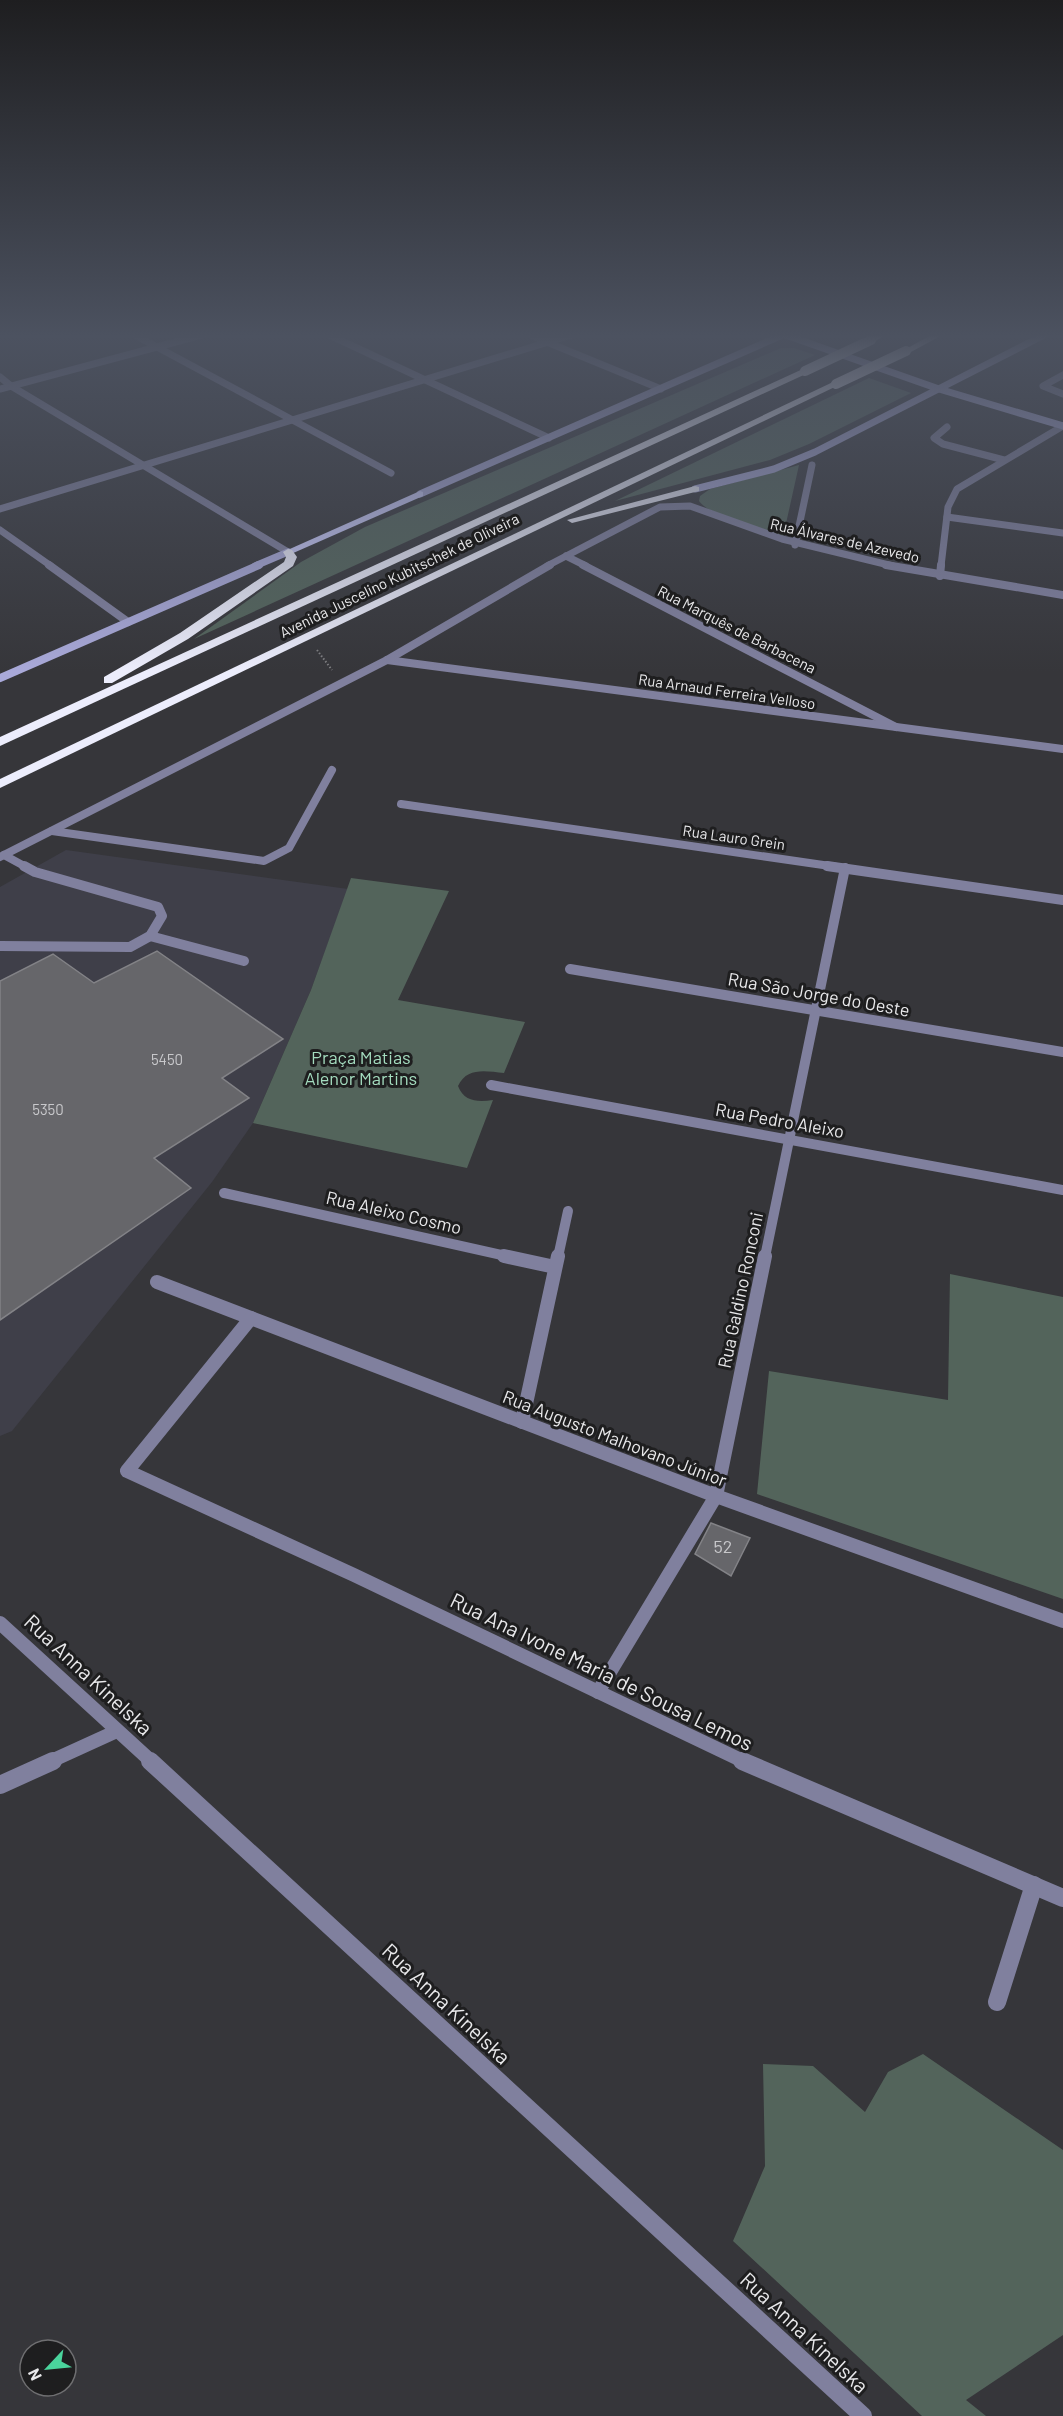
<svg xmlns="http://www.w3.org/2000/svg" width="1063" height="2416" viewBox="0 0 1063 2416" font-family="Barlow,sans-serif">
  <rect width="100%" height="100%" fill="#36363a"/>
  <polygon fill="#3f3f49" points="66,850 348,889 311,990 253,1123 212,1182 12,1431 0,1436 0,887"/>
  <g fill="#53645b">
    <polygon points="781,348 794,348 815,355 194,639 301,562 365,527"/>
    <polygon points="869,378 911,393 809,444 770,460 615,501"/>
    <path d="M 799,465 L 783,537 C 763,530 710,517 699,501 L 700,496 L 710,489 Z"/>
    <path d="M 351,878 L 449,891 L 398,1000 L 525,1022 L 504,1073 C 485,1071 467,1067 458,1086 C 464,1102 478,1102 493,1100 L 467,1168 L 253,1123 L 311,990 Z"/>
    <polygon points="950,1274 1063,1297 1063,1599 757,1494 769,1371 948,1400"/>
    <polygon points="923,2054 1063,2150 1063,2335 966,2400 986,2416 922,2416 733,2241 765,2166 763,2064 813,2066 865,2112 888,2072"/>
  </g>
  <g fill="#66666a" stroke="#838387" stroke-width="1.5">
    <polygon points="157,951 283,1039 222,1078 249,1098 154,1158 191,1188 0,1320 0,981 53,954 94,983"/>
    <polygon points="711,1523 750,1538 731,1576 695,1554"/>
  </g>
  <g fill="none" stroke-linecap="round" stroke-linejoin="round">
    <polyline stroke="#7e7e81" stroke-width="2" stroke-dasharray="1.5 2" stroke-linecap="butt" points="317,650 332,670"/>
    <g stroke="#80809e" stroke-width="7">
      <polyline points="1063,375 1043,386 1063,394"/>
      <polyline points="947,427 934,438 943,444 1004,460"/>
    </g>
    <g stroke="#80809e" stroke-width="8">
      <polyline points="52,831 264,861 289,848 332,770"/>
      <polyline points="4,855 26,867"/>
    </g>
    <g stroke="#80809e" stroke-width="10">
      <polyline points="150,936 244,961"/>
      <polyline points="0,946 130,947 150,936 162,916 158,907 35,872 24,866"/>
    </g>
    <g stroke="#80809e" stroke-width="7">
      <polyline points="131,333 391,473"/>
      <polyline points="325,333 549,438"/>
      <polyline points="525,333 661,389"/>
      <polyline points="1057,333 1063,335"/>
      <polyline points="0,377 11,386 288,552"/>
      <polyline points="0,509 578,333"/>
      <polyline points="947,517 1063,533"/>
      <polyline points="0,530 51,566"/>
      <polyline points="795,545 812,465"/>
      <polyline points="566,556 586,566"/>
      <polyline points="941,566 948,507 957,489 1063,426"/>
    </g>
    <g stroke="#80809e" stroke-width="8">
      <polyline points="49,565 128,622"/>
      <polyline points="583,565 896,727"/>
      <polyline points="940,576 941,565"/>
      <polyline points="401,804 837,867"/>
    </g>
    <g stroke="#80809e" stroke-width="10">
      <polyline points="827,866 1063,900"/>
      <polyline points="570,969 1063,1052"/>
      <polyline points="491,1085 1063,1190"/>
      <polyline points="224,1193 511,1257"/>
      <polyline points="558,1257 568,1211"/>
      <polyline points="765,1257 845,868"/>
    </g>
    <g stroke="#80809e" stroke-width="14">
      <polyline points="504,1256 555,1267"/>
      <polyline points="157,1282 716,1496 1063,1621"/>
      <polyline points="251,1318 127,1471 354,1575 745,1762"/>
      <polyline points="522,1422 558,1256"/>
      <polyline points="0,1623 152,1762"/>
      <polyline points="598,1692 716,1496 765,1256"/>
      <polyline points="49,1762 117,1731"/>
    </g>
    <g stroke="#80809e" stroke-width="18">
      <polyline points="150,1761 863,2416"/>
      <polyline points="742,1761 1063,1898"/>
      <polyline points="0,1785 53,1761"/>
      <polyline points="997,2002 1034,1885"/>
    </g>
    <g stroke="#80809e" stroke-width="7">
      <polyline points="0,389 209,333"/>
      <polyline points="547,566 660,507 690,506 782,539 893,566"/>
    </g>
    <g stroke="#80809e" stroke-width="8">
      <polyline points="886,565 1063,595"/>
      <polyline points="387,660 1063,749"/>
      <polyline points="0,857 387,660 550,565"/>
    </g>
    <g stroke="#a9a9d9" stroke-width="7">
      <polyline points="780,333 939,389 1063,426"/>
      <polyline points="695,489 774,469 815,452 1048,333"/>
      <polyline points="420,494 787,333"/>
      <polyline points="255,566 288,552"/>
    </g>
    <polyline stroke="#a9a9d9" stroke-width="8" points="0,678 259,565"/>
    <polygon fill="#cacbfc" fill-rule="evenodd" points="420,491 423,492 423,496 291,554 283,552"/>
    <g fill="#ecedfc" fill-rule="evenodd">
      <polygon points="878,333 889,333 874,342 868,342 868,338"/>
      <polygon points="935,333 946,333 909,353 902,351"/>
      <polygon points="805,368 809,371 808,373 0,746 0,737"/>
      <polygon points="833,382 841,384 0,788 0,779"/>
      <polygon points="695,486 699,487 699,491 572,523 567,520"/>
      <polygon points="288,549 292,550 297,557 293,566 188,639 112,683 104,683 104,677 180,633 284,562 286,557 283,552"/>
    </g>
    <g stroke="#ecedfc" stroke-width="10">
      <polyline points="805,371 871,340"/>
      <polyline points="836,384 906,351"/>
    </g>
  </g>
  <linearGradient id="sky" x2="0" y2="1"><stop stop-color="#1e1e20"/><stop offset="0.5" stop-color="#4c5260"/><stop offset="1" stop-color="#4c5260" stop-opacity="0"/></linearGradient>
  <rect width="1063" height="672" fill="url(#sky)"/>
  <g text-anchor="middle" dominant-baseline="central" stroke-width="6" stroke-linejoin="round" paint-order="stroke">
    <g font-size="15" fill="#e9e9eb" stroke="#1e1e1f">
      <text transform="translate(845 540) rotate(13)">Rua Álvares de Azevedo</text>
      <text transform="translate(399 575) rotate(-26)">Avenida Juscelino Kubitschek de Oliveira</text>
      <text transform="translate(737 629) rotate(27)">Rua Marquês de Barbacena</text>
      <text transform="translate(727 691) rotate(8)">Rua Arnaud Ferreira Velloso</text>
      <text transform="translate(734 837) rotate(8)">Rua Lauro Grein</text>
    </g>
    <g font-size="15" fill="#c8c8cb">
      <text x="167" y="1059">5450</text>
      <text x="48" y="1109">5350</text>
    </g>
    <g font-size="18" fill="#e9e9eb" stroke="#1e1e1f">
      <text transform="translate(819 994) rotate(10)">Rua São Jorge do Oeste</text>
      <text transform="translate(780 1120) rotate(10)">Rua Pedro Aleixo</text>
      <text transform="translate(394 1212) rotate(13)">Rua Aleixo Cosmo</text>
      <text transform="translate(740 1290) rotate(-78)">Rua Galdino Ronconi</text>
      <text transform="translate(615 1438) rotate(21)">Rua Augusto Malhovano Júnior</text>
    </g>
    <g font-size="18" fill="#a4dcbf" stroke="#1e1e1f">
      <text x="361" y="1057">Praça Matias<tspan x="361" dy="21">Alenor Martins</tspan></text>
    </g>
    <g font-size="18" fill="#c8c8cb">
      <text x="723" y="1546">52</text>
    </g>
    <g font-size="21" fill="#e9e9eb" stroke="#1e1e1f">
      <text transform="translate(602 1671) rotate(26)">Rua Ana Ivone Maria de Sousa Lemos</text>
      <text transform="translate(89 1674) rotate(43)">Rua Anna Kinelska</text>
      <text transform="translate(447 2003) rotate(43)">Rua Anna Kinelska</text>
      <text transform="translate(805 2332) rotate(43)">Rua Anna Kinelska</text>
    </g>
  </g>
  <g transform="translate(48 2368) rotate(244)"><circle r="28" fill="#1e1e1f" stroke="#6f6f71" stroke-width="1.5"/>
  <path d="M0-4.5L10 22L0 15L-10 22Z" fill="#4ad49c"/>
  <text y="-9" font-size="16" font-weight="bold" text-anchor="middle" fill="#e9e9eb">N</text>
  </g>
</svg>
